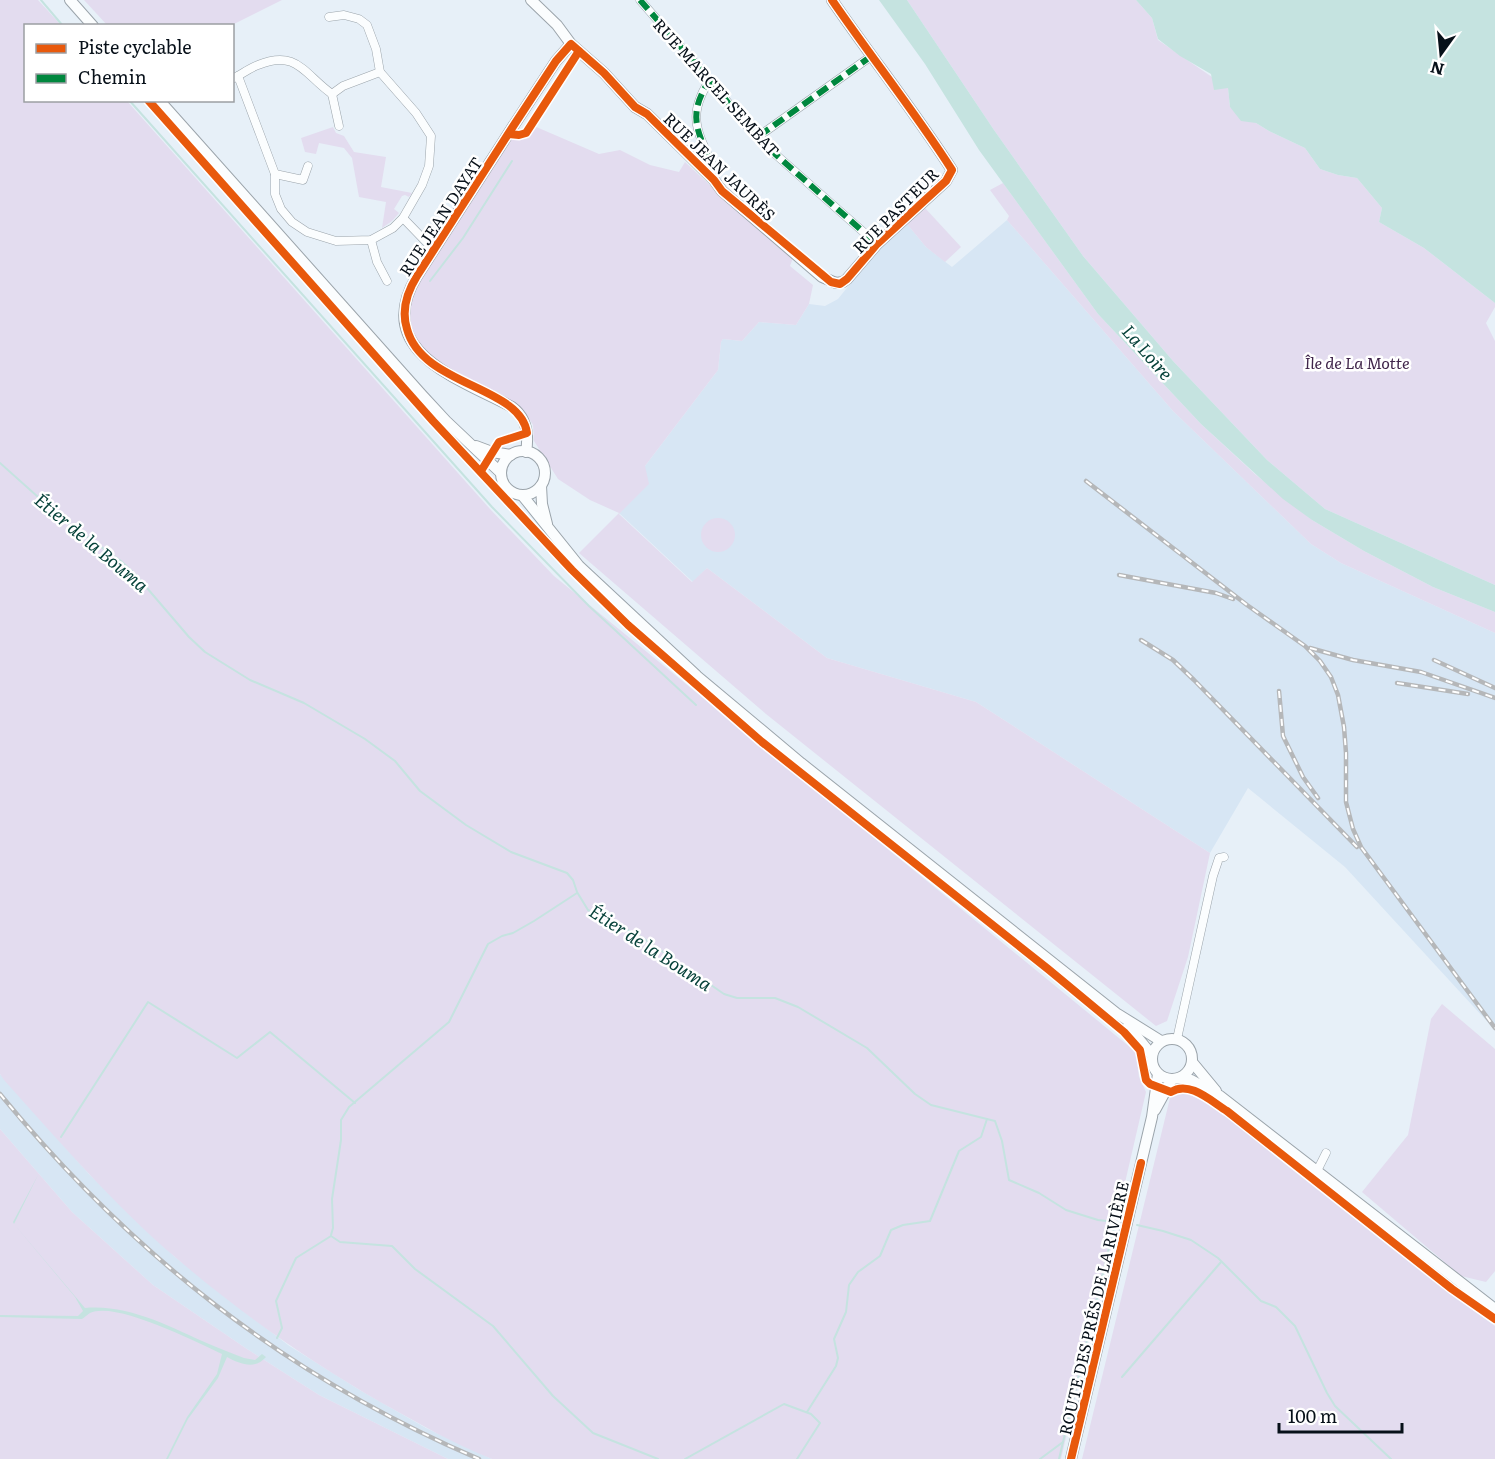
<svg xmlns="http://www.w3.org/2000/svg" width="1495" height="1459" viewBox="0 0 1495 1459" font-family="Literata,serif">
  <rect width="100%" height="100%" fill="#e7f0f8"/>
  <g fill="#d7e6f4">
    <polygon points="1007,220 1173,411 1311,544 1341,563 1495,633 1495,1030 1345,867 1248,788 1210,853 976,702 827,658 707,568 693,582 619,513 632,499 645,466 718,370 721,342 723,339 742,341 759,322 796,325 809,304 825,306 838,299 879,248 907,224 926,247 952,267"/>
    <polygon points="0,1074 89,1174 175,1257 288,1345 358,1389 426,1428 492,1459 448,1459 319,1395 247,1349 153,1285 72,1212 0,1129"/>
  </g>
  <g fill="#e3dcef">
    <path d="M 0,0 L 38,0 L 61,25 L 26,26 L 26,100 L 127,101 L 490,509 L 554,576 L 1136,1052 L 1139,1077 L 1146,1092 L 1061,1459 L 492,1459 C 454,1444 418,1423 382,1403 C 309,1361 239,1312 175,1257 C 113,1204 59,1141 4,1080 L 0,1074 Z"/>
    <polygon points="84,0 282,0 232,25 107,25"/>
    <polygon points="907,0 1136,0 1152,18 1158,40 1228,88 1230,107 1269,131 1305,148 1320,169 1338,175 1357,178 1382,208 1379,222 1424,248 1495,303 1495,307 1486,323 1495,341 1495,585 1325,509 1267,460 1173,361 1083,256 994,130"/>
    <polygon points="534,126 599,154 620,150 650,165 679,172 685,162 756,228 793,258 790,266 813,285 809,304 796,325 759,322 742,341 723,339 721,342 718,370 645,466 649,484 619,514 692,582 707,568 827,658 976,702 1210,853 1188,957 1167,1021 1156,1026 766,714 579,553 619,513 590,500 558,479 534,441 533,425 527,415 515,405 437,363 421,350 412,334 409,316 414,288 511,138 526,136"/>
    <polygon points="333,127 336,133 344,136 354,152 386,157 381,187 412,193 409,197 405,195 402,196 394,209 399,213 392,221 382,228 386,202 359,197 352,158 344,148 319,143 316,154 305,152 301,138"/>
    <polygon points="1003,183 1098,314 1201,424 1256,475 1312,520 1364,551 1433,587 1495,612 1495,633 1341,563 1311,544 1173,411 1007,220 1009,216 990,190"/>
    <polygon points="925,208 961,247 945,262 926,247 907,224"/>
    <circle cx="718" cy="535" r="17"/>
    <polygon points="1442,1004 1495,1049 1495,1271 1486,1282 1461,1276 1362,1192 1408,1135 1431,1019"/>
    <path d="M 1181,1092 C 1206,1096 1254,1138 1275,1155 C 1349,1212 1419,1272 1495,1326 L 1495,1459 L 1082,1459 L 1170,1098 Z"/>
    <polygon points="0,1129 72,1212 153,1285 247,1349 319,1395 448,1459 0,1459"/>
  </g>
  <g fill="#c5e3e0">
    <polygon points="879,0 907,0 994,130 1083,256 1173,361 1267,460 1325,509 1495,585 1495,612 1433,587 1364,551 1312,520 1283,499 1201,424 1098,314 979,150 925,64"/>
    <polygon points="1136,0 1495,0 1495,303 1424,248 1379,222 1382,208 1357,178 1338,175 1320,169 1305,148 1269,131 1256,123 1241,121 1230,107 1228,88 1214,90 1211,74 1180,56 1158,39 1152,18"/>
    <path d="M 38,1175 L 14,1224 L 85,1308 C 129,1304 170,1327 209,1344 C 220,1349 232,1353 244,1358 L 255,1360 L 262,1354 L 266,1357 C 255,1370 240,1364 227,1357 L 218,1378 L 188,1419 L 168,1459 L 166,1459 L 187,1417 L 217,1374 L 222,1354 C 196,1342 116,1301 90,1313 C 87,1315 85,1317 82,1319 L 0,1317 L 0,1315 L 78,1316 L 83,1311 L 75,1297 L 14,1224 L 13,1222 Z"/>
  </g>
  <g fill="none" stroke-linecap="round" stroke-linejoin="round">
    <g stroke="#c5e3e0" stroke-width="2">
      <polyline points="41,0 63,26"/>
      <polyline points="129,100 492,507 589,606 696,705"/>
      <polyline points="430,281 463,238 512,161"/>
      <polyline points="0,463 66,522 121,561 135,574 189,637 205,652 250,680 304,703 365,739 395,761 420,791 466,825 511,852 567,873 573,880 577,892 588,910 643,938 724,994 737,998 775,998 798,1007 867,1048 915,1094 931,1105 995,1121 1002,1141 1009,1180 1039,1193 1066,1210 1098,1220 1115,1222 1059,1459"/>
      <polyline points="61,1137 148,1002 237,1058 270,1032 355,1103"/>
      <polyline points="1137,1225 1163,1231 1191,1240 1218,1258 1261,1301 1276,1307 1295,1326 1327,1393 1335,1406 1391,1459"/>
      <polyline points="331,1235 333,1228 332,1199 341,1140 341,1120 349,1107 449,1022 488,944 502,936 513,933 534,921 577,893"/>
      <polyline points="277,1338 282,1328 276,1301 296,1258 331,1236 340,1242 392,1246 415,1269 493,1326 553,1396 593,1433 658,1459"/>
      <polyline points="1122,1377 1221,1262"/>
      <polyline points="807,1412 836,1366 838,1358 834,1339 846,1312 849,1285 858,1272 880,1256 891,1230 903,1225 930,1221 959,1151 981,1137 987,1119"/>
      <polyline points="685,1459 784,1404 811,1414 820,1423 797,1459"/>
      <polyline points="1040,1459 1063,1442"/>
    </g>
    <defs>
      <g id="street">
        <polyline points="640,0 714,85 745,124 774,153 877,244"/>
        <polyline points="238,76 275,174 275,194 281,209 292,222 307,232 336,241 371,240 393,228 403,218 422,185 429,166 431,136 416,113 380,72 376,49 367,25 359,19 344,15 329,17"/>
        <path d="M 232,79 C 241,75 249,68 258,65 C 297,49 304,74 332,94"/>
        <polyline points="332,94 343,86 380,72"/>
        <polyline points="332,94 339,126"/>
        <polyline points="759,136 870,57"/>
        <polyline points="275,174 303,180 308,166"/>
        <path d="M 708,174 L 711,162 C 696,129 688,114 709,81"/>
        <polyline points="403,218 434,250"/>
        <polyline points="371,240 377,262 387,281"/>
        <polyline points="1177,1039 1213,876 1219,858 1224,857"/>
        <polyline points="1317,1171 1326,1153"/>
      </g>
      <g id="secondary">
        <polyline points="70,0 93,26"/>
        <path d="M 531,0 L 557,25 L 571,44 L 604,73 L 635,107 L 647,114 L 714,180 L 722,191 L 822,277 L 836,283 L 843,282 L 847,279 L 877,244 L 946,181 L 952,170 C 915,112 871,57 832,0"/>
        <polyline points="159,100 422,395 446,421 501,473"/>
        <polyline points="476,446 492,452 511,455"/>
        <circle cx="523" cy="473" r="22"/>
        <path d="M 526,452 C 529,434 527,418 512,407 C 460,379 371,352 417,276 L 512,128 L 556,61 L 571,44"/>
        <polyline points="541,486 542,504 547,524"/>
        <polyline points="522,495 579,566 697,676 801,763 1116,1013 1161,1041"/>
        <polyline points="1128,1026 1152,1055"/>
        <circle cx="1172" cy="1059" r="20"/>
        <polyline points="1192,1062 1216,1091"/>
        <polyline points="1180,1078 1191,1080 1220,1096 1495,1309"/>
        <polyline points="1155,1110 1172,1079"/>
        <polyline points="1071,1459 1152,1117 1158,1074"/>
      </g>
    </defs>
    <use href="#street" stroke="#9ba4ab" stroke-width="9"/>
    <use href="#secondary" stroke="#9ba4ab" stroke-width="12"/>
    <use href="#street" stroke="#fbfdfe" stroke-width="8"/>
    <use href="#secondary" stroke="#fbfdfe" stroke-width="10"/>
    <defs>
      <g id="rail">
        <polyline points="1086,481 1247,605 1305,646 1320,661 1331,677 1338,695 1344,727 1346,753 1346,802 1353,829 1361,847 1495,1028"/>
        <polyline points="1119,575 1216,593 1233,599"/>
        <polyline points="1141,640 1173,660 1194,680 1357,847"/>
        <polyline points="1310,648 1353,660 1421,672 1495,698"/>
        <polyline points="1434,660 1495,688"/>
        <polyline points="1397,683 1468,694"/>
        <polyline points="1279,691 1283,736 1303,777 1318,798"/>
        <path d="M 0,1094 C 133,1256 286,1376 479,1459"/>
      </g>
    </defs>
    <use href="#rail" stroke="#b5b7b9" stroke-width="4.5"/>
    <use href="#rail" stroke="#fff" stroke-width="2" stroke-dasharray="7" stroke-linecap="butt"/>
    <g stroke="#00873e" stroke-width="6" stroke-dasharray="12 6" stroke-linecap="butt">
      <polyline points="640,0 714,85 745,124 774,153 877,244"/>
      <polyline points="759,136 870,57"/>
      <path d="M 708,174 L 711,162 C 696,129 688,114 709,81"/>
    </g>
    <defs>
      <g id="cycleway">
        <path d="M 148,100 L 433,421 L 572,570 L 628,625 L 762,742 L 1048,969 L 1124,1032 L 1140,1050 L 1146,1080 L 1150,1084 L 1171,1092 C 1189,1080 1211,1101 1227,1111 L 1452,1289 L 1495,1319"/>
        <polyline points="509,134 519,135 526,133 579,51"/>
        <path d="M 481,471 L 499,442 L 527,433 C 521,386 422,386 407,329 C 401,310 407,292 417,276 L 512,128 L 556,61 L 571,44 L 604,73 L 635,107 L 647,114 L 714,180 L 722,191 L 831,282 L 840,284 L 847,279 L 877,244 L 946,181 L 952,170 C 915,112 871,57 832,0"/>
        <polyline points="1071,1459 1141,1163"/>
      </g>
    </defs>
    <use href="#cycleway" stroke="#fff" stroke-width="11"/>
    <use href="#cycleway" stroke="#e8590c" stroke-width="8"/>
  </g>
  <g text-anchor="middle" dominant-baseline="central" stroke-width="5" stroke-linejoin="round" paint-order="stroke">
    <g font-size="16" fill="#071019" stroke="#fff">
      <text transform="translate(717 87) rotate(48)">RUE MARCEL SEMBAT</text>
      <text transform="translate(720 166) rotate(44)">RUE JEAN JAURÈS</text>
      <text transform="translate(895 210) rotate(-45)">RUE PASTEUR</text>
      <text transform="translate(440 216) rotate(-57)">RUE JEAN DAYAT</text>
      <text transform="translate(1093 1308) rotate(-77)">ROUTE DES PRÉS DE LA RIVIÈRE</text>
    </g>
    <g font-size="16" font-style="italic" fill="#3f244a" stroke="#fff">
      <text x="1357" y="362">Île de La Motte</text>
    </g>
    <g font-size="18" font-style="italic" fill="#07423a" stroke="#fff">
      <text transform="translate(1148 352) rotate(49)">La Loire</text>
      <text transform="translate(92 542) rotate(40)">Étier de la Bouma</text>
      <text transform="translate(651 947) rotate(33)">Étier de la Bouma</text>
    </g>
  </g>
  <rect x="24" y="24" width="210" height="78" fill="#ffffff" stroke="#9c9fa3" stroke-width="1.5"/>
  <rect x="36" y="44" width="30" height="9" fill="#e8590c" stroke="#9c9fa3" stroke-width="1.5"/>
  <text x="78" y="54" font-size="18" fill="#071019">Piste cyclable</text>
  <rect x="36" y="74" width="30" height="9" fill="#00873e" stroke="#9c9fa3" stroke-width="1.5"/>
  <text x="78" y="84" font-size="18" fill="#071019">Chemin</text>
  <g transform="translate(1441 54) rotate(195)" stroke="#ffffff" stroke-width="4.5" paint-order="stroke">
  <path d="M0-4.5L10 22L0 15L-10 22Z" fill="#071019"/>
  <text y="-9" font-size="16" font-weight="bold" text-anchor="middle" fill="#071019">N</text>
  </g>
  <path d="M1279 1423v9h123v-9" fill="none" stroke="#071019" stroke-width="3"/>
  <text x="1288" y="1423" font-size="18" fill="#071019" stroke="#ffffff" stroke-width="4.5" paint-order="stroke">100 m</text>
</svg>
